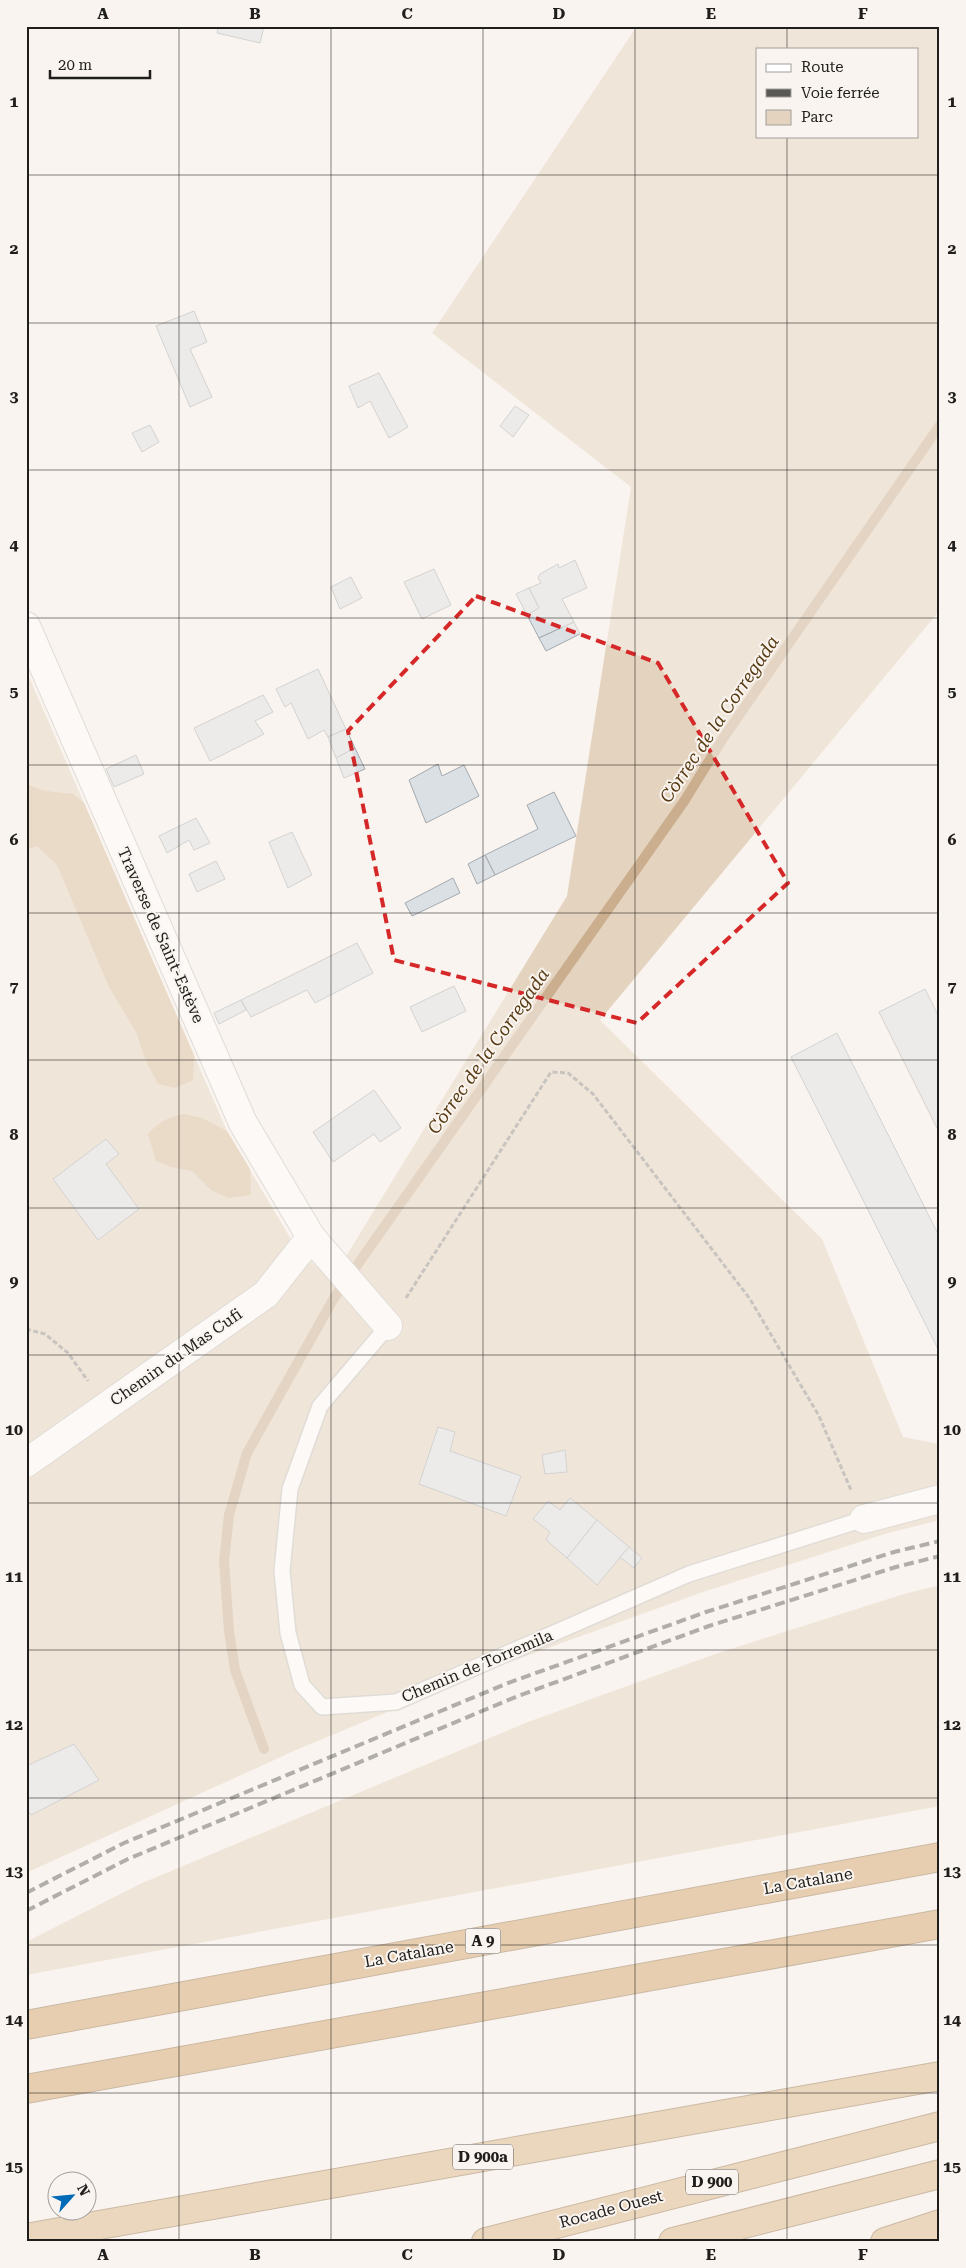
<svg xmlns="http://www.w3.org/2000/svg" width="966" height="2268" viewBox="0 0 966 2268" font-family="'Roboto Serif',serif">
  <rect width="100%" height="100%" fill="#f9f4ef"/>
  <g fill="#e4d3bf" fill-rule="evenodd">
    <path d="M 637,26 L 940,26 L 940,610 L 600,1020 L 822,1239 L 903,1437 L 940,1444 L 940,1520 L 888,1533 L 700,1593 L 501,1665 L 296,1750 L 26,1873 L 26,670 L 227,1131 L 295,1246 L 335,1284 L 345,1258 L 567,896 L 631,487 L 432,333 ZM 757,49 L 917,49 L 917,136 L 757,136 Z"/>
    <polygon points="940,1585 940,1806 26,1975 26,1942 140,1884 528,1722 718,1653 904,1594"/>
  </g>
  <g fill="#d7ba9a">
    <polygon points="26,784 45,791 73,794 84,803 194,1055 193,1080 176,1088 158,1084 145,1059 137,1034 109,987 57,865 37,846 26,850"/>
    <path d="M 184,1114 L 202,1118 L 227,1131 L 250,1169 L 251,1195 L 228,1198 L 211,1190 L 192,1171 L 171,1167 L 156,1161 L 148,1134 C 159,1122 168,1117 184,1114 Z"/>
  </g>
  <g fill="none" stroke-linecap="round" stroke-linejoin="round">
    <polyline stroke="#caae8e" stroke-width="10" points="264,1749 235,1670 229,1631 224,1561 229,1515 247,1453 334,1298 685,800 722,740 940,425"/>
  </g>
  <g fill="#dbe0e5" stroke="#a4a9ae">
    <polygon points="218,26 264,26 260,43 217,33"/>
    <polygon points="194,311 207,342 190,349 212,397 190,407 156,326"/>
    <polygon points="379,373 408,427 389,438 370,401 358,408 349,386"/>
    <polygon points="515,406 529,415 513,437 500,426"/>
    <polygon points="150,425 159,442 142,452 132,433"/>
    <polygon points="575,560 587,588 562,599 574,622 539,638 527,615 539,608 529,588 541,583 538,578 540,574 558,564 559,568"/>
    <polygon points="434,569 451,605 422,619 404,582"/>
    <polygon points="351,577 362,598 340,609 331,587"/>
    <polygon points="529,588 539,608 527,615 516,594"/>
    <polygon points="574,622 580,634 546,651 539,638"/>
    <polygon points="318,669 346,729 328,737 324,730 308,739 291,703 285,707 276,689"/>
    <polygon points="263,695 273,712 255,721 264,734 210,761 194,728"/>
    <polygon points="346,729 355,748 336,758 328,737"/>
    <polygon points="355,748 365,769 344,778 336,758"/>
    <polygon points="136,755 144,774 114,787 106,769"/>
    <polygon points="438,764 442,776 464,765 479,796 426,823 409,780"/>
    <polygon points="554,792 576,836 495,875 485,855 538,829 527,805"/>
    <polygon points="196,818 210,843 194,850 189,840 167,853 159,836"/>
    <polygon points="292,832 312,875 288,888 269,842"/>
    <polygon points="485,855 495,875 477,884 468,864"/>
    <polygon points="216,861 225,879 197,892 189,874"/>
    <polygon points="453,878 460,893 412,916 405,903"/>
    <polygon points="357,943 373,973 315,1003 307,990 251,1017 241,1000"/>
    <polygon points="454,986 466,1011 422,1032 410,1007"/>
    <polygon points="925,989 940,1019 940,1134 879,1012"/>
    <polygon points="241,1000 246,1010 219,1024 214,1013"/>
    <polygon points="837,1033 940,1238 940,1353 791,1057"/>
    <polygon points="374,1090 401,1128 380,1142 374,1134 333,1162 313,1132"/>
    <polygon points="106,1139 119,1154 106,1164 139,1209 98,1240 53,1179"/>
    <polygon points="438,1427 455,1432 450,1451 521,1476 506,1516 419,1484"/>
    <polygon points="565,1450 567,1472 545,1474 542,1455"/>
    <polygon points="570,1498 597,1520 567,1558 546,1540 550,1532 533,1519 548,1501 560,1510"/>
    <polygon points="597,1520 629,1547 597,1585 567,1558"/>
    <polygon points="629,1547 642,1558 634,1568 620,1557"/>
    <polygon points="74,1744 99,1780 31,1815 26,1808 26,1766"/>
  </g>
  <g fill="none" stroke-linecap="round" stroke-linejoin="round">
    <defs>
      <polyline id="service" points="388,1326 320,1406 290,1489 282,1571 288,1633 302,1685 322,1707 396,1702 689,1574 864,1519"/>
      <g id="minor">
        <polyline points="26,626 243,1123 311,1237 388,1326"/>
        <polyline points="26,1463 266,1294 311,1237"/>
        <polyline points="864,1519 940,1499"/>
      </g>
      <g id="trunk">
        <polyline points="26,2238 940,2076"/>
        <polyline points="486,2242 940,2126"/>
        <polyline points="673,2242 940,2174"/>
        <polyline points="885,2242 940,2224"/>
      </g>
      <g id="motorway">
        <polyline points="26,2025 940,1857"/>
        <polyline points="26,2089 940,1924"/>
      </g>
    </defs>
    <use href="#service" stroke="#c2beb8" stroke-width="18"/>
    <use href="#minor" stroke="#c2beb8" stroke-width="30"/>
    <use href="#trunk" stroke="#93724b" stroke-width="30"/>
    <use href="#motorway" stroke="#93724b" stroke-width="30"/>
    <g stroke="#8d8986" stroke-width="3" stroke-dasharray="5 2.5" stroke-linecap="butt">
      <polyline points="406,1298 551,1072 568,1073 593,1094 750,1299 819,1416 851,1490"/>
      <polyline points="26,1329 45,1334 68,1353 88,1381"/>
    </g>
    <use href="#service" stroke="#fff" stroke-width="15"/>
    <use href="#minor" stroke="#fff" stroke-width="28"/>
    <use href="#trunk" stroke="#dab283" stroke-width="28"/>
    <use href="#motorway" stroke="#d19f64" stroke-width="28"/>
    <g stroke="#5a5855" stroke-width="4" stroke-dasharray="10 5" stroke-linecap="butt">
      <polyline points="26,1893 124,1843 508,1683 706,1612 894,1552 940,1541"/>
      <polyline points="26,1911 128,1859 518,1696 709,1626 896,1567 940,1556"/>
    </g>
  </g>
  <path d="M0 0H966V2268H0ZM 476,596 L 658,663 L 788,883 L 637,1023 L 394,960 L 348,731 Z" fill="#f9f4ef" fill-opacity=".55" fill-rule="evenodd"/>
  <path fill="none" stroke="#d62828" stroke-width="4" stroke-dasharray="10 6" stroke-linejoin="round" d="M 476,596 L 658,663 L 788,883 L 637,1023 L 394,960 L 348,731 Z"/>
  <path fill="none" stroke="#201e1c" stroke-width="1" stroke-opacity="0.55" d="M 179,26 L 179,2242M 331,26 L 331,2242M 483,26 L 483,2242M 635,26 L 635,2242M 787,26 L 787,49M 787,136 L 787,2242M 26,175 L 940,175M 26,323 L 940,323M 26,470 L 940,470M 26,618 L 940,618M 26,765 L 940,765M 26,913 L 940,913M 26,1060 L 940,1060M 26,1208 L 940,1208M 26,1355 L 940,1355M 26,1503 L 940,1503M 26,1650 L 940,1650M 26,1798 L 940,1798M 26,1945 L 940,1945M 26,2093 L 940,2093"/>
  <g text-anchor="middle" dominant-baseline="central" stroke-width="4" stroke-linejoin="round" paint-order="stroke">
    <g fill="#f9f4ef" stroke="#615e5b" stroke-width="1">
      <rect x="465.5" y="1928.5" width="35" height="25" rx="4"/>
      <rect x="453" y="2144.5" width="60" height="25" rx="4"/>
      <rect x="686" y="2169.5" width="52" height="25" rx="4"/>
    </g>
    <g font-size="15" font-weight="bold" fill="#201e1c">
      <text x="483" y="1941">A 9</text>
      <text x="483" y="2157">D 900a</text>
      <text x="712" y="2182">D 900</text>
    </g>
    <g font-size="16" fill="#201e1c" stroke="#f9f4ef">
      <text transform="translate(161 935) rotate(66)">Traverse de Saint-Estève</text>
      <text transform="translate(176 1357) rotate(-35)">Chemin du Mas Cufi</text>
      <text transform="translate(477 1666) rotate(-23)">Chemin de Torremila</text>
      <text transform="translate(808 1881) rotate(-10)">La Catalane</text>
      <text transform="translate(409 1954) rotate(-10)">La Catalane</text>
      <text transform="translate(611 2209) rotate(-15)">Rocade Ouest</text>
    </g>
    <g font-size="18" font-style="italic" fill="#583b13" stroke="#f9f4ef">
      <text transform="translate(719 719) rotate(-56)">Còrrec de la Corregada</text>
      <text transform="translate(488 1051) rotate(-55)">Còrrec de la Corregada</text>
    </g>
  </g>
  <rect width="966" height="2268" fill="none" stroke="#f9f4ef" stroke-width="55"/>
  <rect x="756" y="48" width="162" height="90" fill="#f9f4ef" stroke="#a29e9b"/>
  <rect x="766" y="64" width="25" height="8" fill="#ffffff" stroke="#a29e9b"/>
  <text x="801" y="72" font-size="15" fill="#201e1c">Route</text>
  <rect x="766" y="89" width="25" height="8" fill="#5a5855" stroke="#a29e9b"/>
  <text x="801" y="98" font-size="15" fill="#201e1c">Voie ferrée</text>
  <rect x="766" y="110" width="25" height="15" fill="#e4d3bf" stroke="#a29e9b"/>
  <text x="801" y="122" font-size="15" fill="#201e1c">Parc</text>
  <g transform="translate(72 2196) rotate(63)"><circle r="24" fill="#f9f4ef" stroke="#a29e9b"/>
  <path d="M0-4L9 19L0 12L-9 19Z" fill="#016bb7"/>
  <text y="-8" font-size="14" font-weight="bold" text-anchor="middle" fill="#201e1c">N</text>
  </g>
  <path d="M50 70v8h100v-8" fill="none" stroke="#201e1c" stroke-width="2.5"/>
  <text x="58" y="70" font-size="15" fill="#201e1c" stroke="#f9f4ef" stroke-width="4" paint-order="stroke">20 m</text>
  <rect x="28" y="28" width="910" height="2212" fill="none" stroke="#201e1c" stroke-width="2"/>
  <g font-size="16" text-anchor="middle" font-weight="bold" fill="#201e1c">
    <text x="103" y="19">A</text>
    <text x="255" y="19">B</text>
    <text x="407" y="19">C</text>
    <text x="559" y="19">D</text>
    <text x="711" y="19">E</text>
    <text x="863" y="19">F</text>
    <text x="14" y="107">1</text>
    <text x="952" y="107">1</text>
    <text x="14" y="254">2</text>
    <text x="952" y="254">2</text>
    <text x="14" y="402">3</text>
    <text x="952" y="402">3</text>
    <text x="14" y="550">4</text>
    <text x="952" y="550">4</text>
    <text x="14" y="697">5</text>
    <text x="952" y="697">5</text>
    <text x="14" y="845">6</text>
    <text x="952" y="845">6</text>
    <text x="14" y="992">7</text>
    <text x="952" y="992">7</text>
    <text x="14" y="1140">8</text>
    <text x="952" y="1140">8</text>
    <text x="14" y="1287">9</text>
    <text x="952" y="1287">9</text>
    <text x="14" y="1435">10</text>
    <text x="952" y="1435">10</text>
    <text x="14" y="1582">11</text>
    <text x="952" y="1582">11</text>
    <text x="14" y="1730">12</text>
    <text x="952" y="1730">12</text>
    <text x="14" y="1877">13</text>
    <text x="952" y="1877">13</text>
    <text x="14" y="2025">14</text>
    <text x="952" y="2025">14</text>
    <text x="14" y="2172">15</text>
    <text x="952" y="2172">15</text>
    <text x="103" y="2260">A</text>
    <text x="255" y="2260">B</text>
    <text x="407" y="2260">C</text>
    <text x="559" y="2260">D</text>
    <text x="711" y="2260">E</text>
    <text x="863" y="2260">F</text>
  </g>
</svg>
